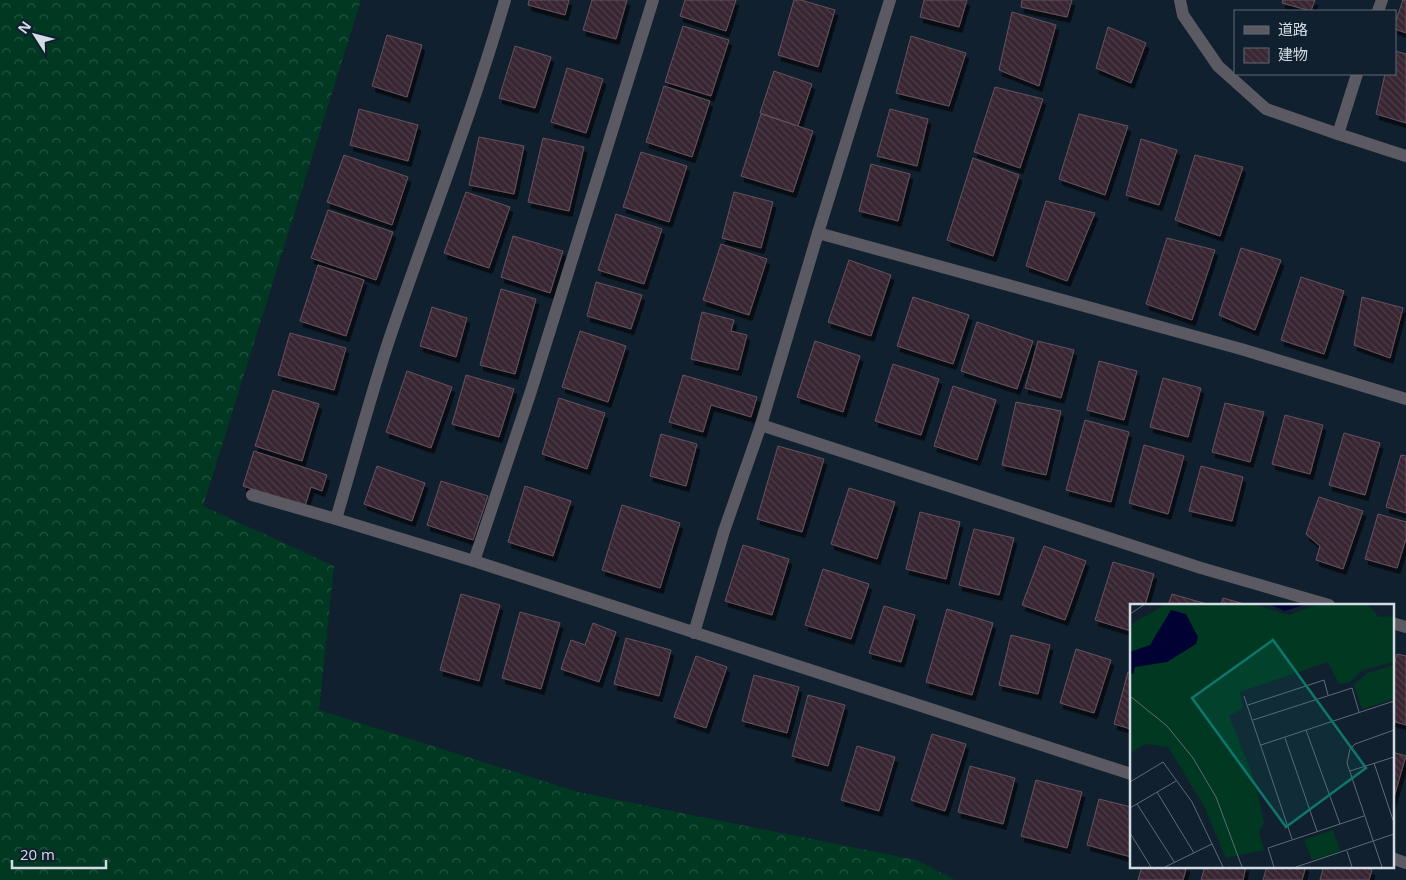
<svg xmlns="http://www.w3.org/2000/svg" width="1406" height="880" viewBox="0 0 1406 880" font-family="'Open Sans','Noto Sans JP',sans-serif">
  <defs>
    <pattern id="forest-crowns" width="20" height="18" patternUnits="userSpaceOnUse" patternTransform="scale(1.25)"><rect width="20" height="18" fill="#003821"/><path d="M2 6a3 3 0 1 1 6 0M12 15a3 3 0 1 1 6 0" fill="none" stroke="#245441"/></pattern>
    <pattern id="building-back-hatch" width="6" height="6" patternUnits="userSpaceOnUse" patternTransform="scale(1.25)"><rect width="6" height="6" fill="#392733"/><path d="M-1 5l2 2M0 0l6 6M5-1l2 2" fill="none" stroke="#4c3c47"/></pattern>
    <filter id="shadow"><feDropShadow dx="3" dy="5.5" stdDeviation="0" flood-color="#0009"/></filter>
  </defs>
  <rect width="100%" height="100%" fill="#11202e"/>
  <polygon fill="url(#forest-crowns)" points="0,0 361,0 203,506 334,566 319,710 578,792 916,860 955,880 0,880"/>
  <g fill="url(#building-back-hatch)" stroke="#66515e" filter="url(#shadow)">
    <polygon points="529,0 569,0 565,15 528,5"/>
    <polygon points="592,0 627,0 616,39 583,30"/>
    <polygon points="685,0 736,0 726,31 680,16"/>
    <polygon points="794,0 801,0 835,10 818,67 778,55"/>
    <polygon points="924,0 967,0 959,27 920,17"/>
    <polygon points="1022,0 1072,0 1067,17 1021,7"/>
    <polygon points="1283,0 1315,0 1311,11 1282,3"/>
    <polygon points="1403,0 1406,0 1406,33 1395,29 1395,23"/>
    <polygon points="1012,12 1056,25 1039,86 999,70"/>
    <polygon points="683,26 729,40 711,96 665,82"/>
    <polygon points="1108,27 1146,43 1131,83 1096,68"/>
    <polygon points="387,35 422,45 407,97 372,86"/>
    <polygon points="911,36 966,53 949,106 896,93"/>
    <polygon points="515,46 551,57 535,108 499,98"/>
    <polygon points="1395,51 1406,54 1406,123 1376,114 1385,74 1395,74"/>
    <polygon points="567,68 603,79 586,133 551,122"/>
    <polygon points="774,71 812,84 798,126 760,113"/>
    <polygon points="664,86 710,101 692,157 646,142"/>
    <polygon points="995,87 1043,99 1020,168 974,152"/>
    <polygon points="359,109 418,125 408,161 350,145"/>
    <polygon points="890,109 928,119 917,166 877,156"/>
    <polygon points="761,114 813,131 793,192 741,176"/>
    <polygon points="1079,114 1128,126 1105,195 1059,179"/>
    <polygon points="479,137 524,146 514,194 469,185"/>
    <polygon points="543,138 584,147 569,211 528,202"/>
    <polygon points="1141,139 1177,150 1159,205 1126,195"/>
    <polygon points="641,152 687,166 669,222 623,207"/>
    <polygon points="344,155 408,177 392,225 327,202"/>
    <polygon points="1195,155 1243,167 1220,236 1175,220"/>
    <polygon points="973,158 1019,175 993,256 947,240"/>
    <polygon points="871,164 910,174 898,221 859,211"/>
    <polygon points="466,192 510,207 489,268 444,253"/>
    <polygon points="734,192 773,202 761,248 722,238"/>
    <polygon points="1046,201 1095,213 1067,281 1026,266"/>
    <polygon points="328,210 393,232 376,280 311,258"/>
    <polygon points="616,214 662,229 644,284 598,270"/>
    <polygon points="513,236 563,251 550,293 501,277"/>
    <polygon points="1167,238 1215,250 1192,320 1146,304"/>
    <polygon points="721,244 767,259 749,315 703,300"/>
    <polygon points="1241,248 1281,260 1255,330 1219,315"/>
    <polygon points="849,260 891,275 871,336 828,322"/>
    <polygon points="318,265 364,280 346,336 300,321"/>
    <polygon points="1301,277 1344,291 1324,354 1281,340"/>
    <polygon points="596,282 642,295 631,329 587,316"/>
    <polygon points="501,289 536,299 515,374 480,365"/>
    <polygon points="913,297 969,315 953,364 897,346"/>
    <polygon points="1362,297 1403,308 1390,358 1354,345"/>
    <polygon points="432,307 467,318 456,357 420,346"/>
    <polygon points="702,312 734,320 731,331 747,335 738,370 691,359"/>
    <polygon points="977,322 1033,341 1017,389 961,371"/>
    <polygon points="580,331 626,346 608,402 562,387"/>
    <polygon points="290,333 346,348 334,390 278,375"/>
    <polygon points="815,341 860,356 843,412 797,397"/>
    <polygon points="1038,341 1074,350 1061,398 1025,388"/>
    <polygon points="1099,361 1137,371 1124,420 1087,410"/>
    <polygon points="893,364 939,379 921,435 875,421"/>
    <polygon points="407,371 452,387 431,448 386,432"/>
    <polygon points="466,375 514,389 499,437 452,424"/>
    <polygon points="683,375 757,397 751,417 711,405 703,432 669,422"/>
    <polygon points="1163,378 1201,388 1188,437 1150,427"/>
    <polygon points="953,386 996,400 977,460 934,446"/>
    <polygon points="273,390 319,404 302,461 255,446"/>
    <polygon points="559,398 605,413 587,469 542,454"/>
    <polygon points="1016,402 1061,411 1046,475 1002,465"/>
    <polygon points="1225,403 1264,412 1250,462 1212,452"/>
    <polygon points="1285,415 1323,425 1310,474 1272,464"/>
    <polygon points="1085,420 1129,432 1111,502 1066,490"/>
    <polygon points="1344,433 1380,443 1365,495 1329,485"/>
    <polygon points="661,434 697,444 686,486 650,476"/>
    <polygon points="1144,445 1184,456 1168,514 1129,503"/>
    <polygon points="778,446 824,459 802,532 757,519"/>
    <polygon points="254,451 327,475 322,491 311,487 305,506 243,486"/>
    <polygon points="1401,455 1406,456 1406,513 1386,507"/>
    <polygon points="377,466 425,483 412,521 364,504"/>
    <polygon points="1201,466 1243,477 1232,521 1189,511"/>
    <polygon points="441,481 488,496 473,540 427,525"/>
    <polygon points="525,486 571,501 553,556 508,542"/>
    <polygon points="849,488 895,502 877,559 831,544"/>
    <polygon points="1319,497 1363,511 1343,569 1316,560 1320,546 1306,534"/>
    <polygon points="622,505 680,523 660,588 602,570"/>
    <polygon points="920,512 960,522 946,579 906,569"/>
    <polygon points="1378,514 1406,522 1406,539 1397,568 1365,559"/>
    <polygon points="974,529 1014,538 999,595 959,585"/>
    <polygon points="743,545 789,559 772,615 725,601"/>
    <polygon points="1044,546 1086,561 1065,620 1022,605"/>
    <polygon points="1113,562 1154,574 1145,605 1131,605 1131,631 1095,620"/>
    <polygon points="823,569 869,584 851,639 805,625"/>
    <polygon points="461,594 500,605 479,681 440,670"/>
    <polygon points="1172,594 1207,604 1207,605 1168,605"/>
    <polygon points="1223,598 1248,605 1221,605"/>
    <polygon points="884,606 915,615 901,662 869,653"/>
    <polygon points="947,609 993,623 972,695 926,682"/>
    <polygon points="520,612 560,623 541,689 502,678"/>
    <polygon points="593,623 616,632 599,682 561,669 571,640 585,645"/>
    <polygon points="1011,635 1050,645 1038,694 999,685"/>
    <polygon points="626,638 671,650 659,696 614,684"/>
    <polygon points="1076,649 1111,660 1094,713 1060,703"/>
    <polygon points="1397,654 1406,656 1406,725 1392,721 1392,672"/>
    <polygon points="696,656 727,667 706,728 674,717"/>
    <polygon points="1128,672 1131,673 1131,729 1114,724"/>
    <polygon points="754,675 799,687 787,733 742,721"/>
    <polygon points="808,695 845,705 828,766 792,756"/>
    <polygon points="932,734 966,744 945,811 911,800"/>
    <polygon points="857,746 895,757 879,811 841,800"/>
    <polygon points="1392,752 1406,756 1392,804"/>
    <polygon points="970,766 1015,778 1003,824 958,812"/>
    <polygon points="1036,780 1082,792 1067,848 1021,836"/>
    <polygon points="1099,799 1131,807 1131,857 1087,845"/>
    <polygon points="1142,866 1187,866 1183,880 1138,880"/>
    <polygon points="1205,866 1246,866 1243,880 1201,880"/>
    <polygon points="1267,866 1306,866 1302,880 1263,880"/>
    <polygon points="1324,866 1358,866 1372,870 1369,880 1320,880"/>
  </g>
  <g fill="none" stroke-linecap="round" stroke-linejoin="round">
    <g stroke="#5b5a63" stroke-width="12">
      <polyline points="1180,0 1183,15 1218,66 1266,109 1338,134 1406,156"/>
      <polyline points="1378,11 1382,0"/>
      <polyline points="1338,134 1357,74"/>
      <polyline points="818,233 1241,349 1406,399"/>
      <polyline points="761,425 1201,568 1329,605"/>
      <polyline points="252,495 336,519 474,561 1131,774"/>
      <path d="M 336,519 C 354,458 370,397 390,337 C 428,225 472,114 505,0"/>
      <polyline points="474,561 531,391 653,0"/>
      <polyline points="1392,623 1406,627"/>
      <polyline points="694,633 724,531 761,425 818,233 890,0"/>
      <polyline points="1392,858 1406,863"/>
    </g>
  </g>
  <g transform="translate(1130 604)">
    <rect width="264" height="264" fill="#11202e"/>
    <path d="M 36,0 L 123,0 L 159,11 L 189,0 L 237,0 L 249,13 L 264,12 L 264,58 L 233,66 L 220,78 L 209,80 L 198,58 L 110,88 L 113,104 L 99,112 L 125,177 L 134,219 L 129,228 L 134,246 L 96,254 L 73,200 L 38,143 L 16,140 L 0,149 L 0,21 Z" fill="#003821"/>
    <path d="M 264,61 L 264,95 L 232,105 L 224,81 L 237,69 ZM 203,226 L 210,247 L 182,256 L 174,236 Z" fill="#003821"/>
    <path d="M 138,0 L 177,0 L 155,7 ZM 41,6 L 56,10 L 68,33 L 66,40 L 37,58 L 5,63 L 3,70 L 0,69 L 0,48 L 20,41 Z" fill="#000234"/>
    <path fill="none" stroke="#5e6b77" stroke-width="1" d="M 0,10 L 15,0M 0,92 L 37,122 L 63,154 L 86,193 L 112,263M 114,92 L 162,235M 118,101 L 194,76 L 198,91M 123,116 L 222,84 L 229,108M 176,126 L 210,220M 155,134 L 187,227M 131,141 L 264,97M 244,159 L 264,219M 220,167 L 264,153M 0,178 L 33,158 L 62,198 L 93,263M 27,188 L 64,249M 7,200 L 45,259M 0,204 L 46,177M 0,229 L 21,263M 217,247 L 222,263M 35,263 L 82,240M 144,263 L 138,244 L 234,212M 166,263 L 264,230M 252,263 L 217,159 L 220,145 L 225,140 L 264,126"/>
    <path fill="#0f766e" fill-opacity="0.15" stroke="#0f766e" stroke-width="2.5" d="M 143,36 L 236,164 L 156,223 L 62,94 Z"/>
    <rect width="264" height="264" fill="none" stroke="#d2dce5" stroke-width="2.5"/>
  </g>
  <rect x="1234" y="10" width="162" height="65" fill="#11202e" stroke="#5e6b77"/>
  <rect x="1244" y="26" width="25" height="8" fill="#5b5a63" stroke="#5e6b77"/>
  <text x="1278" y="35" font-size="15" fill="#d2dce5">道路</text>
  <rect x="1244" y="48" width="25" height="15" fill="url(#building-back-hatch)" stroke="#5e6b77"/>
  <text x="1278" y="60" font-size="15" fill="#d2dce5">建物</text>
  <g transform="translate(35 35) rotate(306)" stroke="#11202e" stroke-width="4" paint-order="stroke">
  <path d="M0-4L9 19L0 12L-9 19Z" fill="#d2dce5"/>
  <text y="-8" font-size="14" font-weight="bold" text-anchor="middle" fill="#d2dce5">N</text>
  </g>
  <path d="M12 860v8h94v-8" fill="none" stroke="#d2dce5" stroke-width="2.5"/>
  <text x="20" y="860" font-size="15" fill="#d2dce5" stroke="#11202e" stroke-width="4" paint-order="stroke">20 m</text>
</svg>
